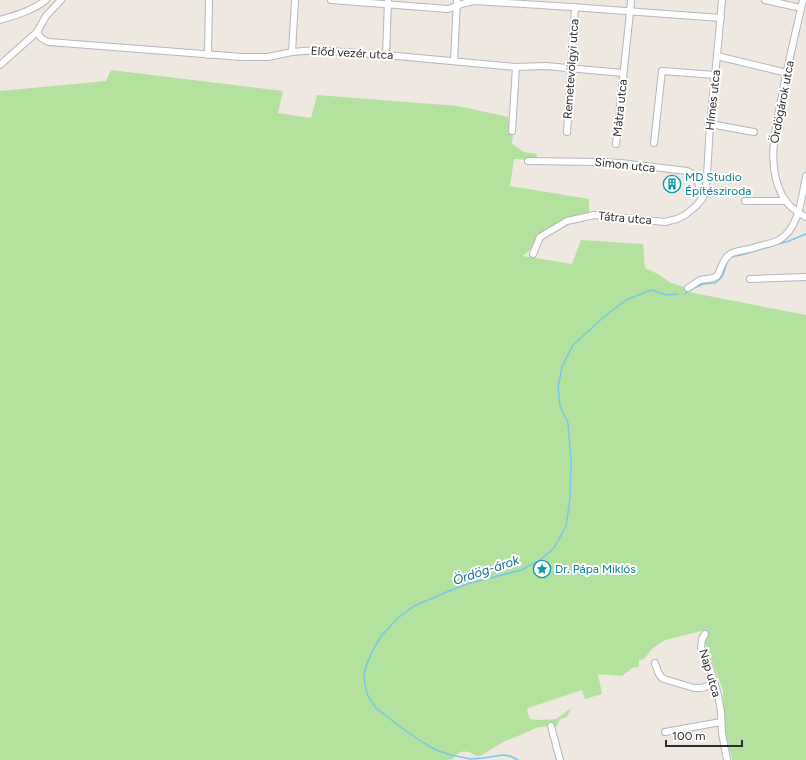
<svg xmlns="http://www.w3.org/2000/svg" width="806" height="760" viewBox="0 0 806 760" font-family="Figtree,sans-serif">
  <rect width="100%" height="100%" fill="#eee8e0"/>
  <path fill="#b3e29f" d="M 111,70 L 283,91 L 278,113 L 311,118 L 317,95 L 458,106 L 508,117 L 510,133 L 513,134 L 512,144 L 524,152 L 537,154 L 536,160 L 514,159 L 510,186 L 589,199 L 589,214 L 552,230 L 523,256 L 572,264 L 581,240 L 643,244 L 645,268 L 658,274 L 671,283 L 688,288 L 688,292 L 806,315 L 806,760 L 732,760 L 725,730 L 723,690 L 704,641 L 703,635 L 706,630 L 665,640 L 652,649 L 644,659 L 639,660 L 639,667 L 632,668 L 622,676 L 598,674 L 602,694 L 585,699 L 582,690 L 528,708 L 527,710 L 530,719 L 539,720 L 556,719 L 571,708 L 567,717 L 559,720 L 557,726 L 538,727 L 525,733 L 503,742 L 482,755 L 477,756 C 468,751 460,748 453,759 L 447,760 L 0,760 L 0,91 L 106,81 Z"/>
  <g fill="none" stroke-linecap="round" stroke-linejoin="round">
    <g stroke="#78c8eb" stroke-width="1.5">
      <polyline points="685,294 692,289 703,284 715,283 720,279 723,275 727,262 731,257 745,254 758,250 789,241 806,234"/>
      <polyline points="518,760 510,756 503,755 483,758 471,759 451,755 436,750 424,743 403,729 376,708 368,696 365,685 364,673 368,661 375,646 382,635 398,618 414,606 447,592 467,584 521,570 540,560 554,548 566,526 570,499 571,461 568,423 560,406 558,387 562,367 573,345 605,316 626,300 651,290 667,295 678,294"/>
    </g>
    <defs>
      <g id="street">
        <polyline points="331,0 448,9 465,3 475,1 571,7 721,18"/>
        <polyline points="765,0 801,8"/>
        <path d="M 803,0 C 796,30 789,60 783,90 C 777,124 765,162 782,195 C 787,205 796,212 806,217"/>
        <path d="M 0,20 C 16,15 32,11 46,0"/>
        <path d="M 37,32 C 40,38 43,40 49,42 L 242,57 L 268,57 L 292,52 L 316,50 L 386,55 L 516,67 L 546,66 L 623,73"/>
        <polyline points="292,52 295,0"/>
        <polyline points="208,55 209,0"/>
        <polyline points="386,55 388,1"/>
        <polyline points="717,56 787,73"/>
        <polyline points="454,61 457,0"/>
        <polyline points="0,65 37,32 46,16 61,0"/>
        <polyline points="710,124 754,132"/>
        <polyline points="512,131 516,67"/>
        <polyline points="567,132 575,7"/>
        <polyline points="654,143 662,71 715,75"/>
        <polyline points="616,144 630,12 631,0"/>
        <path d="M 528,161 L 597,162 L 621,163 L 687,171 C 699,176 700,188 702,199"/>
        <polyline points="745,201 786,201"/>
        <polyline points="533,254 540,237 567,221 594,215 665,222 677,219 685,215 696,206 702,199 705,192 707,176 710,124 717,56 722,0"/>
        <polyline points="750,279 806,277"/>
        <path d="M 688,288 L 700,280 L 713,278 L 717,276 C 721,270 722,260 729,255 C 735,250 745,251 753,248 C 761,245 771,244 779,240 C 799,229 802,196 806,176"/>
        <polyline points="705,634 702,639 701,648 711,671 718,695 721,712 722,733 727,760"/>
        <path d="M 655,663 C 657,669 658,676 664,679 L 694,688 L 701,688 L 715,684"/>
        <polyline points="551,726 560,760"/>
        <polyline points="665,732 721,722"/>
      </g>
    </defs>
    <use href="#street" stroke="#b3b6bf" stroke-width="8"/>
    <use href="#street" stroke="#fff" stroke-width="6"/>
  </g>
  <defs>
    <symbol id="building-ring" viewBox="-11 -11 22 22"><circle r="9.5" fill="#fff" stroke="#0f9aa8" stroke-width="1.5"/><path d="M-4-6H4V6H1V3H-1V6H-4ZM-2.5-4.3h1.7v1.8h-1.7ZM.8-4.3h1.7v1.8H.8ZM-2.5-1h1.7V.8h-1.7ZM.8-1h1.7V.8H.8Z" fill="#0f9aa8"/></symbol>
    <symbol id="sight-ring" viewBox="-11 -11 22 22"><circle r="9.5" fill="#fff" stroke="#0f9aa8" stroke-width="1.5"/><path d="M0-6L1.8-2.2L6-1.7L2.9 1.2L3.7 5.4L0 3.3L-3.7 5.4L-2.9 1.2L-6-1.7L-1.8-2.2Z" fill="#0f9aa8"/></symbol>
  </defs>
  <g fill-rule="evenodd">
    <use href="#building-ring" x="662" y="174" width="20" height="20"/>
    <use href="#sight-ring" x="532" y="559" width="20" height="20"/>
  </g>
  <g text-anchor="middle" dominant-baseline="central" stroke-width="4" stroke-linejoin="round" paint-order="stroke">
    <g font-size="12" fill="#2d2d2d" stroke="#fff">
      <text transform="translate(352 53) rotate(3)">Előd vezér utca</text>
      <text transform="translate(571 69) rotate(-86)">Remetevölgyi utca</text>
      <text transform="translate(713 100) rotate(-84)">Hímes utca</text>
      <text transform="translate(782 102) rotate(-79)">Ördögárok utca</text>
      <text transform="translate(620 108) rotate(-84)">Mátra utca</text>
      <text transform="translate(625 165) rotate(6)">Simon utca</text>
      <text transform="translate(625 218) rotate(5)">Tátra utca</text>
      <text transform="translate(710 673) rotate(73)">Nap utca</text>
    </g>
    <g font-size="12" fill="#0d838f" stroke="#fff" text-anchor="start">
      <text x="685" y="177">MD Studio<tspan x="685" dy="14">Építésziroda</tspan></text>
      <text x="555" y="569">Dr. Pápa Miklós</text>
    </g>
    <g font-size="13" font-style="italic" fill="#13679b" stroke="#fff">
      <text transform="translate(486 570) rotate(-18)">Ördög-árok</text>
    </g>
  </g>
  <path d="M666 740v6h76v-6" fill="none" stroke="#2d2d2d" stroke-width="2"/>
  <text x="672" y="740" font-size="12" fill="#2d2d2d" stroke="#ffffff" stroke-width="3" paint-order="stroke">100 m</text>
</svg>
